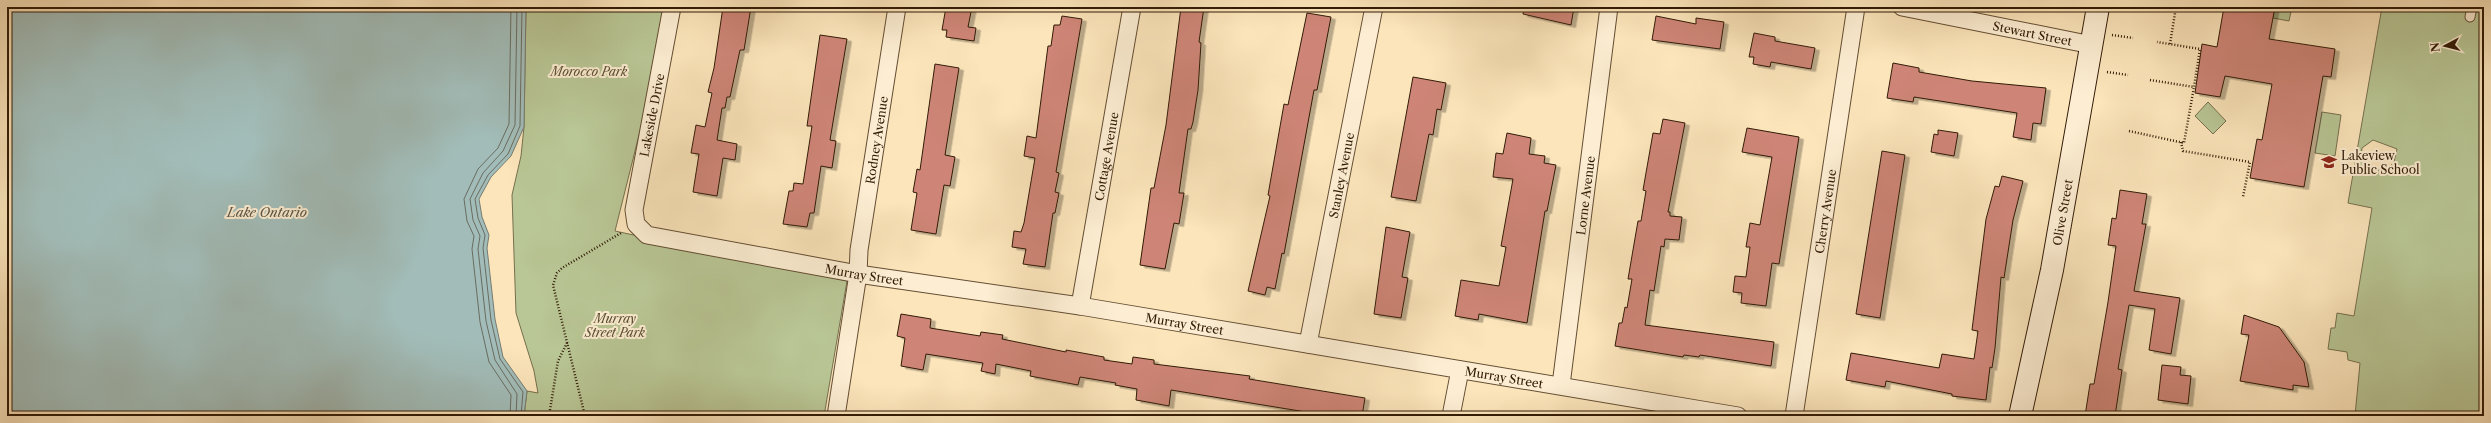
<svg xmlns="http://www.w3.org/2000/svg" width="2491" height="423" viewBox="0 0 2491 423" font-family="'Libre Caslon Text',serif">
  <defs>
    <filter id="shadow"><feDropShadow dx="4.5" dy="2.5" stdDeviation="0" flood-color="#0004"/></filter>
  </defs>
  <rect width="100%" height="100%" fill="#fce5bb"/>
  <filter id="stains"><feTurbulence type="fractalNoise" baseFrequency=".005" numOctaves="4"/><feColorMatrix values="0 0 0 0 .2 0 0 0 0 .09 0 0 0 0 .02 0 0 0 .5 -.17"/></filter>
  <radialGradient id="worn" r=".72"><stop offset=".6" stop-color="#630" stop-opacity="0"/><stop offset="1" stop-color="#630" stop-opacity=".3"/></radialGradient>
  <g fill="#b9c695" stroke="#75704e" fill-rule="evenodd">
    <polygon points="526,7 671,7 615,231 847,281 824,416 524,416 527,391 538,393 534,371 516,313 512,195 521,156 524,127"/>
    <polygon points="2275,7 2292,7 2289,21 2273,18"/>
    <path d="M 2382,7 L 2484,7 L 2484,416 L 2355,416 L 2360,363 L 2348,360 L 2347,352 L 2328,349 L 2331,328 L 2335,328 L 2337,313 L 2354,316 L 2372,208 L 2348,203 ZM 2373,140 L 2397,149 L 2394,162 L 2387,170 L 2376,170 L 2361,158 L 2362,148 Z"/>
    <polygon points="2208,102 2226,121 2213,134 2195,116"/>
    <polygon points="2322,112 2341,115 2335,156 2315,153"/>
  </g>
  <polygon fill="#a2bdb9" stroke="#757c71" points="7,7 526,7 524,127 511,156 491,177 479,199 482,217 489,235 487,248 495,319 503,357 527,391 524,416 7,416"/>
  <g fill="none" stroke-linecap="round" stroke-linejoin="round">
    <g stroke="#6a6c60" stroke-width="1">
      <polyline points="510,416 511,395 489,362 480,322 472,249 474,236 467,221 464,199 478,169 498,148 509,124 511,7"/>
      <polyline points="516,416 517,394 495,360 486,321 478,249 480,236 473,220 470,199 483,173 503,151 515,125 517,7"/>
      <polyline points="521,416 523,392 500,359 491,320 483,248 485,235 478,218 475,199 488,175 508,154 520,126 522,7"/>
    </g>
  </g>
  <g fill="#ce8577" stroke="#311b06" filter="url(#shadow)">
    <polygon points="723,7 751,7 744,50 740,50 730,97 727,97 725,108 722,108 717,140 737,144 735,160 723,158 717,196 693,192 699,154 691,153 696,125 705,127 712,93 708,92 714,68"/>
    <polygon points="946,7 972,7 968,27 976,28 974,41 946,37 947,30 942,30"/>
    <polygon points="1181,7 1204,7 1199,42 1201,43 1198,90 1193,122 1191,129 1188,129 1179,193 1184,193 1179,224 1174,223 1165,269 1140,265 1151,188 1154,188 1166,125"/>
    <polygon points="1524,7 1574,7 1571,25 1523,14"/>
    <polygon points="2224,7 2275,7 2269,39 2335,49 2331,77 2323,76 2304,187 2250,178 2257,139 2262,140 2272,84 2225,76 2220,97 2195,93 2202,44 2217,47"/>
    <polygon points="1307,13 1331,17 1317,90 1314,90 1284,254 1282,253 1275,289 1267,287 1265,295 1248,291 1270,196 1268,195 1284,104 1288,105"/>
    <polygon points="1062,16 1082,19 1056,172 1059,173 1055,192 1059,193 1055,213 1053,213 1045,267 1023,264 1026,249 1012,247 1014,231 1021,232 1024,223 1035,158 1024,156 1027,136 1036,138 1048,46 1051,46 1054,25 1060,25"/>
    <polygon points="1656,16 1696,24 1696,18 1724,22 1720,49 1652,40"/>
    <polygon points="1754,33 1775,37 1775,41 1815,48 1811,69 1771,62 1770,67 1753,64 1754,57 1749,57"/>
    <polygon points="820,35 847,39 830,140 836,141 832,168 821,166 814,213 810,213 807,227 783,224 789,191 793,191 794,183 803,184 812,126 807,126"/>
    <polygon points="1893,63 1919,68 1919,72 1972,81 2046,88 2041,124 2033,123 2031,140 2013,137 2017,113 1914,97 1913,102 1887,98"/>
    <polygon points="935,64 959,68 945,155 955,157 950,186 944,185 936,234 911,230 917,193 913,192 917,169 920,170"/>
    <polygon points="1413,77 1446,83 1441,110 1437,109 1433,135 1429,134 1416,201 1391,197"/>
    <polygon points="1663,119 1685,123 1668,212 1670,212 1670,216 1682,217 1679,240 1665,239 1664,247 1661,246 1654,291 1650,290 1645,325 1774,342 1771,366 1700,355 1699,357 1684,355 1683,357 1615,346 1619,323 1622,323 1625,307 1627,308 1632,279 1628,279 1638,221 1641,221 1646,191 1643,190 1653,133 1660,134"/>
    <polygon points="1747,128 1799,137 1779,264 1772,263 1766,306 1741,303 1742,293 1733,292 1735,276 1746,277 1750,247 1746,247 1750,223 1760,225 1772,157 1742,152"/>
    <polygon points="1938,130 1958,133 1954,156 1931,152 1934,134 1938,135"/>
    <polygon points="1507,133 1531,138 1529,154 1545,156 1544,163 1556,165 1547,211 1545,211 1527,323 1479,314 1478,320 1455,316 1461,280 1499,286 1506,247 1501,246 1513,179 1493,177 1496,153 1503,154"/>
    <polygon points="1882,151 1905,155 1880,318 1856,314"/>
    <polygon points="2002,176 2023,181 2013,220 2004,278 2001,277 1995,348 1992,368 1990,367 1986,400 1952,396 1952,394 1886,381 1885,387 1846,380 1851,353 1939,368 1942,354 1974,359 1978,331 1972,330 1986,219 1995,186 1999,187"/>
    <polygon points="2120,190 2147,194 2142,224 2146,224 2134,291 2180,298 2171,354 2149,350 2155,309 2129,305 2118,369 2122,370 2115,416 2085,416 2090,384 2094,384 2108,302 2116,246 2108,245 2112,218 2116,219"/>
    <polygon points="1386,227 1410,232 1402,277 1408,278 1401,318 1374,314"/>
    <polygon points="901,314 931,319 930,328 980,336 981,332 1003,335 1002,339 1066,352 1066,350 1104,357 1104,360 1132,364 1133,357 1154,360 1154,364 1250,376 1249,379 1365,398 1362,416 1311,416 1312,413 1171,390 1169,406 1153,403 1136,400 1137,389 1115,385 1116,383 1080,377 1078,385 1030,376 1031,371 996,364 995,374 981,371 983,363 926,354 923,370 901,366 905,338 897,336"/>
    <polygon points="2244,315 2279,327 2304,362 2309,387 2293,385 2293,390 2240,381 2249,335 2241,334"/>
    <polygon points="2162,365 2181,367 2180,375 2191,376 2188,404 2158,400"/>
  </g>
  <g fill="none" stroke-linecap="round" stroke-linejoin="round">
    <defs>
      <polyline id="lane" points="2470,17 2472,7"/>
      <g id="street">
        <path id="s1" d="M 672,7 L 634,210 L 636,224 L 647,235 L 858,274 L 1080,306 L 1738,416"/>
        <path id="s2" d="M 1902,7 L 2092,45"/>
        <path id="s3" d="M 1080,306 L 1132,7"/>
        <path id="s4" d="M 1308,344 L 1374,7"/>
        <path id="s5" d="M 1561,385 L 1609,7"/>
        <path id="s6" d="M 836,416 L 858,274 L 859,250 L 897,7"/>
        <polyline points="1451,416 1460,370"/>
        <path id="s7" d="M 1794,416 L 1856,7"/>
      </g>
      <g id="secondary">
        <path id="s8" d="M 2020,416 L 2052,270 L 2098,7"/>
      </g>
    </defs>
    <use href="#lane" stroke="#644e33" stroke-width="11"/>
    <use href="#street" stroke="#644e33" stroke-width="19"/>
    <use href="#secondary" stroke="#311b06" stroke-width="24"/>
    <g stroke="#311b06" stroke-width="2.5" stroke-dasharray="1 2" stroke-linecap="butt">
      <polyline points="2112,35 2133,38"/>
      <polyline points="2170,44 2176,7"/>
      <polyline points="2107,72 2128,75"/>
      <polyline points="2150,80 2194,87 2200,49 2157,42"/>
      <polyline points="2129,131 2184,143 2194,87"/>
      <polyline points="2181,142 2183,151 2250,162 2243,197"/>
      <polyline points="549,416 558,361 567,343"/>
      <polyline points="585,416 553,285 557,273 562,268 621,233"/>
    </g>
    <use href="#lane" stroke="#fdeed3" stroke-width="9"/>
    <use href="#street" stroke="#fdeed3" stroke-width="17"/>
    <use href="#secondary" stroke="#fdeed3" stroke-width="22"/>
  </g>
  <defs>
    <symbol id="school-bare" viewBox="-9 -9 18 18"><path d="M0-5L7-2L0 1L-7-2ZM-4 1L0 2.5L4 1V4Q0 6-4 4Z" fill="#8f2418" stroke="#fdeed3" stroke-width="2.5" paint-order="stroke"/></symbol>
  </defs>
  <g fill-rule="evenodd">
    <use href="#school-bare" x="2318" y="151" width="22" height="22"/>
  </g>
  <g text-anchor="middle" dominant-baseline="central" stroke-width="4" stroke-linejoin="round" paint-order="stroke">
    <g font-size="12" fill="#311b06" stroke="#fdeed3">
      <text stroke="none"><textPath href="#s2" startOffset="133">Stewart Street</textPath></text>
      <text transform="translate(652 115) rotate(-79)">Lakeside Drive</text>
      <text stroke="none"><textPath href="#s6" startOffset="279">Rodney Avenue</textPath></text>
      <text stroke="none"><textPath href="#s3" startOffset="152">Cottage Avenue</textPath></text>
      <text stroke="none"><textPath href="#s4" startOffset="172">Stanley Avenue</textPath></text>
      <text stroke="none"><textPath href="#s5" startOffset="191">Lorne Avenue</textPath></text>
      <text stroke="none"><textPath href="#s7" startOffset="207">Cherry Avenue</textPath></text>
      <text stroke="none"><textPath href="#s8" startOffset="208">Olive Street</textPath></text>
      <text stroke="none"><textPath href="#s1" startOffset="457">Murray Street</textPath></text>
      <text stroke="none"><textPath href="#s1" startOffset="781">Murray Street</textPath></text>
      <text stroke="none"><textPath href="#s1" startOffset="1105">Murray Street</textPath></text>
    </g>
    <g font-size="12" font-style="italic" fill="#5a4e31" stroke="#fdeed3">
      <text x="589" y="71">Morocco Park</text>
      <text x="615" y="318">Murray<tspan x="615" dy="14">Street Park</tspan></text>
    </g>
    <g font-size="12" fill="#311b06" stroke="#fdeed3" text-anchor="start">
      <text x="2341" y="155">Lakeview<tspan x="2341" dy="14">Public School</tspan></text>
    </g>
    <g font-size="13" font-style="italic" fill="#595445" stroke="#fdeed3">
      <text x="267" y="212">Lake Ontario</text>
    </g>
  </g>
  <rect width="2491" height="423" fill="none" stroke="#fce5bb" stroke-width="24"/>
  <rect x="8" y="8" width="2475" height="407" fill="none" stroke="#311b06" stroke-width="2"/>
  <rect x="12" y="12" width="2467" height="399" fill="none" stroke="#311b06"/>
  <g transform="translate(2445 46) rotate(263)" stroke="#fdeed3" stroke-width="3" paint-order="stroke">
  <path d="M0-3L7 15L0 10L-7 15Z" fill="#311b06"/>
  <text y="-6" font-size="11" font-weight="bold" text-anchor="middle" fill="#311b06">N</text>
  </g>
  <rect width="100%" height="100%" filter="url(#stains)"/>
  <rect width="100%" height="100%" fill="url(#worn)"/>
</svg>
